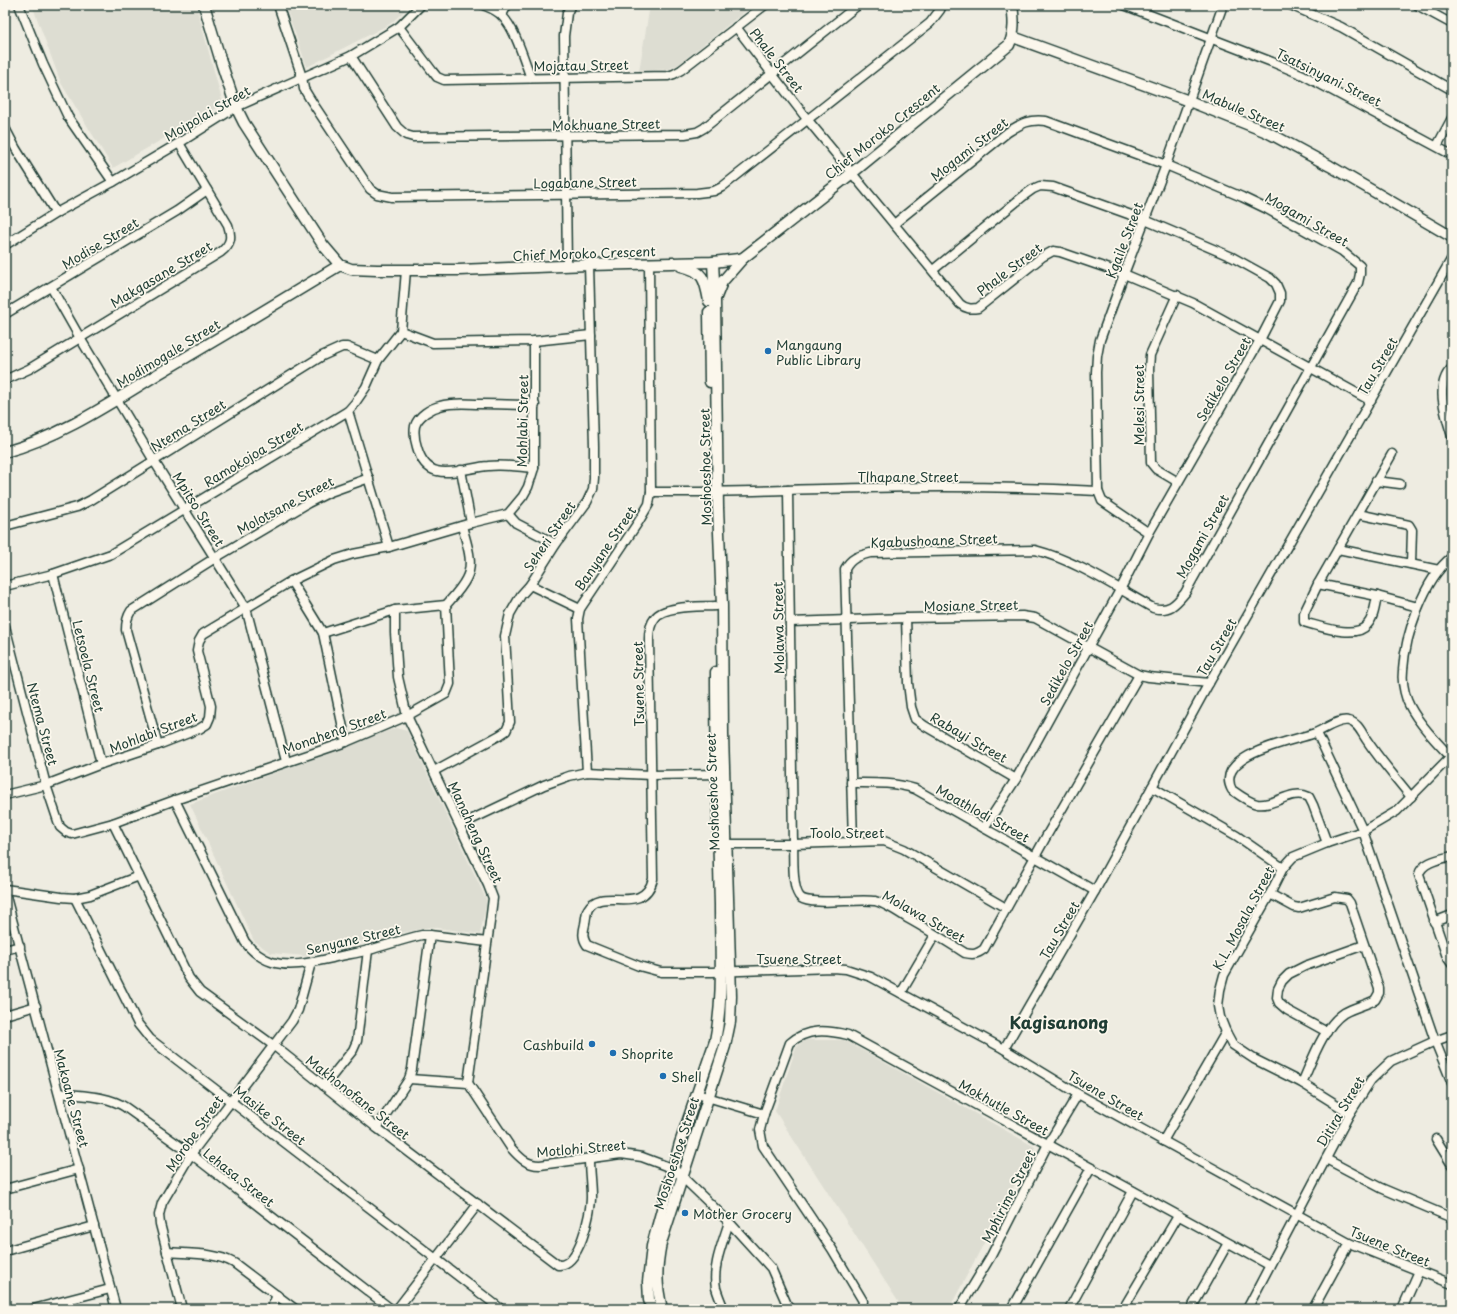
<svg xmlns="http://www.w3.org/2000/svg" width="1457" height="1314" viewBox="0 0 1457 1314" font-family="'Playpen Sans',sans-serif">
  <rect width="100%" height="100%" fill="#eeece1"/>
  <filter id="ink" filterUnits="userSpaceOnUse"><feTurbulence type="fractalNoise" baseFrequency=".025" numOctaves="2"/><feDisplacementMap in="SourceGraphic" scale="8" xChannelSelector="R" yChannelSelector="G"/><feConvolveMatrix kernelMatrix="1 2 1 2 8 2 1 2 1" color-interpolation-filters="sRGB"/></filter>
  <g filter="url(#ink)">
    <g fill="#ddddd2">
      <polygon points="32,5 196,5 223,104 113,168 61,83"/>
      <polygon points="285,5 411,5 390,24 307,67"/>
      <polygon points="650,5 753,5 679,64 669,69 639,71"/>
      <polygon points="396,728 407,731 487,901 480,934 431,927 371,939 305,956 271,953 254,941 190,804"/>
      <polygon points="804,1040 844,1040 1035,1147 949,1309 903,1309 775,1111 796,1048"/>
    </g>
    <g fill="none" stroke-linecap="round" stroke-linejoin="round">
      <defs>
        <g id="minor">
          <polyline points="19,5 43,64 68,117 113,182"/>
          <polyline points="278,5 302,77 304,89 310,99 370,189 377,194 392,197 697,193 714,191 722,187 930,23 940,10 942,5"/>
          <path d="M 483,5 C 490,8 497,10 502,16 C 515,28 524,60 531,78"/>
          <polyline points="1124,5 1272,62 1303,75 1452,155"/>
          <polyline points="1290,5 1341,27 1452,90"/>
          <polyline points="1417,5 1452,24"/>
          <polyline points="502,15 507,5"/>
          <polyline points="399,27 433,72 437,77 444,80 668,76 674,74 681,70 765,5"/>
          <path d="M 736,27 L 807,119 L 960,304 C 966,309 971,309 978,308 L 1042,257 L 1053,251 L 1060,252 L 1124,274 L 1193,303 L 1371,401"/>
          <polyline points="351,56 397,127 406,135 413,137 685,134 697,132 704,128 858,5"/>
          <polyline points="5,128 16,149 56,213"/>
          <polyline points="1437,146 1452,118"/>
          <polyline points="5,245 56,213 113,182 179,143 236,107 351,56 399,27 421,5"/>
          <polyline points="567,266 564,36 567,13 571,5"/>
          <polyline points="933,270 1026,194 1033,189 1040,186 1053,187 1145,220 1232,257 1270,278 1276,284 1280,293 1280,301 1260,340 1149,533 1120,590 1016,779 984,828"/>
          <polyline points="51,287 80,338 154,461 246,608 286,761"/>
          <polyline points="1177,295 1150,355 1149,369 1151,463 1156,469 1178,482"/>
          <polyline points="5,314 177,211 207,190"/>
          <polyline points="401,331 433,343 534,341 591,335"/>
          <path d="M 1452,368 C 1434,384 1446,417 1452,436"/>
          <path d="M 5,380 L 29,369 L 221,252 C 231,244 232,237 228,225 L 179,143"/>
          <polyline points="348,411 389,547"/>
          <path d="M 534,468 C 519,467 503,464 488,466 C 474,467 451,475 437,471 C 425,468 420,458 417,447 C 415,441 414,432 415,426 C 418,416 431,408 440,406 C 453,402 467,404 480,404 C 498,404 516,405 535,405"/>
          <polyline points="461,470 471,523"/>
          <polyline points="1376,481 1400,484"/>
          <path d="M 788,490 L 793,844 C 794,856 791,890 801,898 C 812,906 858,898 875,901 C 886,904 898,912 907,918 C 927,929 946,941 965,953 C 974,955 977,954 984,949 L 1047,835 L 1139,675"/>
          <path d="M 651,492 C 723,493 795,489 867,488 C 944,486 1021,487 1098,491"/>
          <polyline points="508,514 516,523 556,544"/>
          <polyline points="1358,514 1409,525 1412,530 1411,564"/>
          <polyline points="5,526 77,507 91,500 322,356 342,347 347,347 378,360"/>
          <polyline points="1149,533 1102,501 1098,491 1096,372 1097,356 1100,340 1124,274 1166,165 1223,5"/>
          <polyline points="1338,549 1439,570"/>
          <path d="M 1452,557 C 1424,578 1405,636 1403,670 C 1402,678 1404,691 1407,700 C 1414,718 1438,744 1452,758"/>
          <polyline points="53,574 101,764"/>
          <polyline points="291,581 323,633 346,742"/>
          <polyline points="1318,584 1377,596 1418,607"/>
          <polyline points="530,585 580,609"/>
          <polyline points="5,586 53,574 111,554 348,411 355,403 366,387 378,360 401,331 406,270"/>
          <path d="M 1377,596 C 1375,606 1374,618 1367,625 C 1356,639 1322,627 1307,623 L 1304,622 L 1304,613 L 1318,584 L 1392,454"/>
          <path d="M 715,606 C 701,607 664,605 655,618 C 650,624 649,631 649,639 L 653,879 C 643,917 602,885 588,909 C 586,913 586,919 585,924 C 583,932 582,938 587,945 L 639,966 L 661,972 L 712,972 L 832,968 L 846,969 L 871,977 L 1004,1049 L 1078,1094 L 1349,1243 L 1452,1284"/>
          <polyline points="395,610 395,633 398,677 407,716 488,885 493,898 490,922 468,1083"/>
          <polyline points="906,618 908,683 911,707 915,719 925,726 1016,779"/>
          <polyline points="790,622 906,618 1022,616 1035,618 1139,675 1149,677 1209,683"/>
          <path d="M 5,626 L 46,785 L 60,827 L 66,832 L 72,834 L 113,823 L 175,800 L 346,742 L 407,716 L 446,694 L 450,684 L 446,605 C 453,597 461,589 466,579 C 475,563 466,542 462,526"/>
          <polyline points="323,633 395,610 446,605"/>
          <polyline points="1317,733 1363,831 1435,1041 1452,1083"/>
          <path d="M 158,745 L 126,630 C 126,622 127,617 131,611 L 215,558 L 308,503 L 330,492 L 369,478"/>
          <polyline points="434,771 500,735 506,731 510,722 505,636 510,614 521,595 530,585 556,544 587,502 593,489 594,478 594,446 589,265"/>
          <polyline points="587,772 578,619 580,609 639,521 649,504 651,492 649,264"/>
          <path d="M 851,783 C 872,783 894,782 915,789 L 1095,891"/>
          <polyline points="1152,787 1237,836 1283,868"/>
          <polyline points="5,795 46,785 101,764 158,745 199,729 207,724 210,717 211,706 197,651 199,641 203,634 291,581 334,560 353,554 389,547 471,523 508,514 523,496 528,487 534,468 534,341"/>
          <path d="M 175,800 L 245,942 C 252,951 260,958 272,962 C 291,968 313,962 332,958 C 345,955 357,953 369,950 C 387,945 404,939 422,935 L 430,935 L 487,942"/>
          <path d="M 113,823 L 189,978 L 200,992 L 273,1045 L 377,1128 L 558,1265 C 579,1267 591,1214 591,1197 C 591,1184 589,1172 589,1159"/>
          <polyline points="460,825 544,785 569,776 587,772 651,775 722,774"/>
          <path d="M 853,841 L 845,569 C 851,558 858,556 870,553 L 1035,550 C 1077,561 1115,587 1153,608 C 1169,612 1175,605 1185,593 L 1358,283 L 1360,274 L 1360,266 L 1342,251 L 1267,209 L 1242,197 L 1166,165 L 1046,121 C 1029,119 1022,123 1008,132 L 894,224"/>
          <path d="M 1327,843 L 1313,805 L 1309,797 C 1291,788 1275,807 1257,804 C 1248,802 1239,795 1232,790 C 1213,755 1292,741 1312,734 C 1323,731 1338,718 1349,721 C 1358,723 1361,732 1366,739 C 1379,759 1396,778 1411,797"/>
          <polyline points="721,844 793,844 884,841 904,849 1006,908"/>
          <path d="M 1452,856 C 1441,859 1421,862 1419,875 L 1447,957 L 1452,964"/>
          <polyline points="5,889 61,897 75,898 90,895 139,876"/>
          <polyline points="5,893 116,1309"/>
          <path d="M 1270,894 L 1294,907 L 1299,908 L 1335,897 L 1347,899 L 1350,903 L 1379,988 L 1379,993 L 1375,1000 C 1366,1005 1354,1007 1344,1013 C 1323,1027 1312,1061 1302,1083"/>
          <polyline points="75,898 138,1024 150,1039 501,1309"/>
          <polyline points="1434,922 1452,915"/>
          <polyline points="5,950 20,946"/>
          <polyline points="901,993 935,935"/>
          <polyline points="5,1015 36,1006"/>
          <polyline points="1327,1032 1287,1010 1279,1003 1277,998 1278,989 1282,981 1289,974 1305,966 1364,945"/>
          <polyline points="1004,1049 1095,891 1209,683 1452,258"/>
          <polyline points="409,1079 468,1083"/>
          <path d="M 468,1083 L 511,1148 C 519,1157 526,1165 540,1165 L 621,1154 L 642,1157 L 674,1169 L 729,1222 L 771,1268 L 789,1309"/>
          <polyline points="324,1086 353,1050 357,1041 368,950"/>
          <path d="M 59,1093 C 80,1096 107,1095 125,1107 L 191,1154 L 391,1309"/>
          <polyline points="697,1094 764,1114"/>
          <polyline points="1350,1113 1302,1083 1254,1059 1233,1045 1226,1032 1220,1017 1218,1006 1220,990 1224,975 1270,894 1283,868 1293,857 1327,843 1363,831 1397,811 1451,756"/>
          <polyline points="377,1128 409,1079 412,1069 430,935"/>
          <polyline points="1436,1139 1452,1165"/>
          <polyline points="1163,1141 1226,1032"/>
          <polyline points="1326,1159 1381,1188 1452,1218"/>
          <polyline points="5,1189 79,1169"/>
          <polyline points="5,1251 94,1226"/>
          <path d="M 167,1252 C 190,1254 214,1252 234,1263 L 295,1309"/>
          <polyline points="33,1309 110,1289"/>
          <polyline points="182,1309 160,1224 159,1215 162,1203 191,1154 292,1021 298,1010 311,963"/>
          <polyline points="271,1309 277,1295"/>
          <polyline points="397,1309 478,1204"/>
          <path d="M 724,1309 C 721,1302 718,1295 716,1288 C 712,1266 723,1242 729,1222"/>
          <path d="M 862,1309 L 863,1301 L 832,1249 L 763,1146 L 760,1130 L 764,1114 L 790,1043 C 807,1028 827,1030 848,1035 L 1269,1265"/>
          <polyline points="959,1309 991,1256 1048,1144 1078,1094"/>
          <polyline points="1012,1309 1091,1168"/>
          <polyline points="1069,1309 1133,1191"/>
          <polyline points="1123,1309 1178,1216"/>
          <polyline points="1191,1309 1228,1243"/>
          <polyline points="1247,1309 1350,1113 1371,1080 1391,1061 1435,1041 1452,1035"/>
          <polyline points="1313,1309 1349,1243"/>
          <polyline points="1402,1309 1419,1271"/>
        </g>
        <g id="tertiary">
          <path d="M 204,5 L 222,65 L 236,107 L 244,123 L 323,245 L 340,265 L 351,269 L 377,270 L 459,270 L 589,265 L 713,262 L 739,259 L 743,258 L 852,173 L 1009,45 C 1015,32 1014,19 1012,5"/>
          <polyline points="1013,37 1189,101 1267,132 1330,166 1452,237"/>
          <path d="M 681,266 C 704,271 705,280 709,301"/>
          <polyline points="716,297 722,282 743,258"/>
          <polyline points="709,312 710,382"/>
          <path d="M 5,452 C 60,437 109,404 158,374 C 219,338 279,302 340,265"/>
          <path d="M 652,1309 L 649,1300 L 648,1282 L 652,1246 L 680,1143 L 715,1041 C 724,997 720,950 720,905 C 718,827 716,750 716,672"/>
          <path d="M 662,1309 C 656,1285 656,1268 661,1243 L 725,1046 L 730,1022 L 731,996 L 723,735 L 722,606 L 718,508 L 715,301 L 713,262"/>
        </g>
      </defs>
      <use href="#minor" stroke="#1f3d34" stroke-width="11"/>
      <use href="#tertiary" stroke="#1f3d34" stroke-width="13"/>
      <use href="#minor" stroke="#fbf7ec" stroke-width="8"/>
      <use href="#tertiary" stroke="#fbf7ec" stroke-width="10"/>
    </g>
  </g>
  <g fill="#1f6fb2" stroke="#fbf7ec" stroke-width="1.5">
    <circle cx="768" cy="351" r="4"/>
    <circle cx="592" cy="1044" r="4"/>
    <circle cx="613" cy="1053" r="4"/>
    <circle cx="663" cy="1076" r="4"/>
    <circle cx="685" cy="1213" r="4"/>
  </g>
  <g text-anchor="middle" dominant-baseline="central" stroke-width="3.5" stroke-linejoin="round" paint-order="stroke">
    <g font-size="13" fill="#1f3d34" stroke="#fbf7ec">
      <text transform="translate(777 60) rotate(52)">Phale Street</text>
      <text transform="translate(581 65) rotate(-1)">Mojatau Street</text>
      <text transform="translate(1329 77) rotate(26)">Tsatsinyani Street</text>
      <text transform="translate(1244 110) rotate(23)">Mabule Street</text>
      <text transform="translate(207 113) rotate(-30)">Moipolai Street</text>
      <text transform="translate(606 124) rotate(-1)">Mokhuane Street</text>
      <text transform="translate(882 131) rotate(-39)">Chief Moroko Crescent</text>
      <text transform="translate(969 149) rotate(-38)">Mogami Street</text>
      <text transform="translate(585 182) rotate(-1)">Logabane Street</text>
      <text transform="translate(1307 219) rotate(30)">Mogami Street</text>
      <text transform="translate(1124 240) rotate(-69)">Kgaile Street</text>
      <text transform="translate(100 243) rotate(-31)">Modise Street</text>
      <text transform="translate(584 253) rotate(-2)">Chief Moroko Crescent</text>
      <text transform="translate(1009 269) rotate(-37)">Phale Street</text>
      <text transform="translate(161 274) rotate(-31)">Makgasane Street</text>
      <text transform="translate(168 353) rotate(-31)">Modimogale Street</text>
      <text transform="translate(1377 366) rotate(-60)">Tau Street</text>
      <text transform="translate(1223 379) rotate(-60)">Sedikelo Street</text>
      <text transform="translate(1138 405) rotate(-90)">Melesi Street</text>
      <text transform="translate(522 421) rotate(-89)">Mohlabi Street</text>
      <text transform="translate(188 425) rotate(-32)">Ntema Street</text>
      <text transform="translate(253 454) rotate(-31)">Ramokojoa Street</text>
      <text transform="translate(705 467) rotate(-91)">Moshoeshoe Street</text>
      <text x="908" y="476">Tlhapane Street</text>
      <text transform="translate(285 505) rotate(-28)">Molotsane Street</text>
      <text transform="translate(199 509) rotate(58)">Mpitso Street</text>
      <text transform="translate(549 536) rotate(-56)">Seheri Street</text>
      <text transform="translate(1202 536) rotate(-61)">Mogami Street</text>
      <text transform="translate(934 540) rotate(-2)">Kgabushoane Street</text>
      <text transform="translate(605 548) rotate(-56)">Banyane Street</text>
      <text transform="translate(971 605) rotate(-1)">Mosiane Street</text>
      <text transform="translate(778 628) rotate(-91)">Molawa Street</text>
      <text transform="translate(1216 647) rotate(-60)">Tau Street</text>
      <text transform="translate(1066 663) rotate(-61)">Sedikelo Street</text>
      <text transform="translate(89 666) rotate(76)">Letsoela Street</text>
      <text transform="translate(638 684) rotate(-91)">Tsuene Street</text>
      <text transform="translate(43 724) rotate(75)">Ntema Street</text>
      <text transform="translate(334 731) rotate(-20)">Monaheng Street</text>
      <text transform="translate(153 732) rotate(-21)">Mohlabi Street</text>
      <text transform="translate(969 737) rotate(30)">Rabayi Street</text>
      <text transform="translate(712 792) rotate(-92)">Moshoeshoe Street</text>
      <text transform="translate(983 813) rotate(29)">Moathlodi Street</text>
      <text transform="translate(476 832) rotate(65)">Manaheng Street</text>
      <text x="847" y="832">Toolo Street</text>
      <text transform="translate(924 916) rotate(29)">Molawa Street</text>
      <text transform="translate(1243 918) rotate(-62)">K.L. Mosala Street</text>
      <text transform="translate(1059 930) rotate(-60)">Tau Street</text>
      <text transform="translate(353 939) rotate(-13)">Senyane Street</text>
      <text x="799" y="958">Tsuene Street</text>
      <text transform="translate(1106 1095) rotate(30)">Tsuene Street</text>
      <text transform="translate(358 1097) rotate(38)">Makhonofane Street</text>
      <text transform="translate(72 1098) rotate(75)">Makoane Street</text>
      <text transform="translate(1004 1107) rotate(29)">Mokhutle Street</text>
      <text transform="translate(1340 1111) rotate(-59)">Ditira Street</text>
      <text transform="translate(270 1115) rotate(38)">Masike Street</text>
      <text transform="translate(194 1133) rotate(-55)">Morobe Street</text>
      <text transform="translate(581 1148) rotate(-5)">Motlohi Street</text>
      <text transform="translate(676 1153) rotate(-72)">Moshoeshoe Street</text>
      <text transform="translate(239 1177) rotate(38)">Lehasa Street</text>
      <text transform="translate(1008 1196) rotate(-63)">Mphirime Street</text>
      <text transform="translate(1390 1246) rotate(22)">Tsuene Street</text>
    </g>
    <g font-size="13" fill="#1f3d34" stroke="#fbf7ec" text-anchor="start">
      <text x="776" y="344">Mangaung<tspan x="776" dy="15">Public Library</tspan></text>
      <text x="584" y="1044" text-anchor="end">Cashbuild</text>
      <text x="621" y="1053">Shoprite</text>
      <text x="671" y="1076">Shell</text>
      <text x="693" y="1213">Mother Grocery</text>
    </g>
    <g font-size="17" font-weight="bold" fill="#1f3d34" stroke="#fbf7ec">
      <text x="1059" y="1022">Kagisanong</text>
    </g>
  </g>
  <rect width="1457" height="1314" fill="none" stroke="#fbf7ec" stroke-width="20"/>
  <rect x="10" y="10" width="1437" height="1294" fill="none" stroke="#1f3d34" stroke-width="1.5" filter="url(#ink)"/>
</svg>
